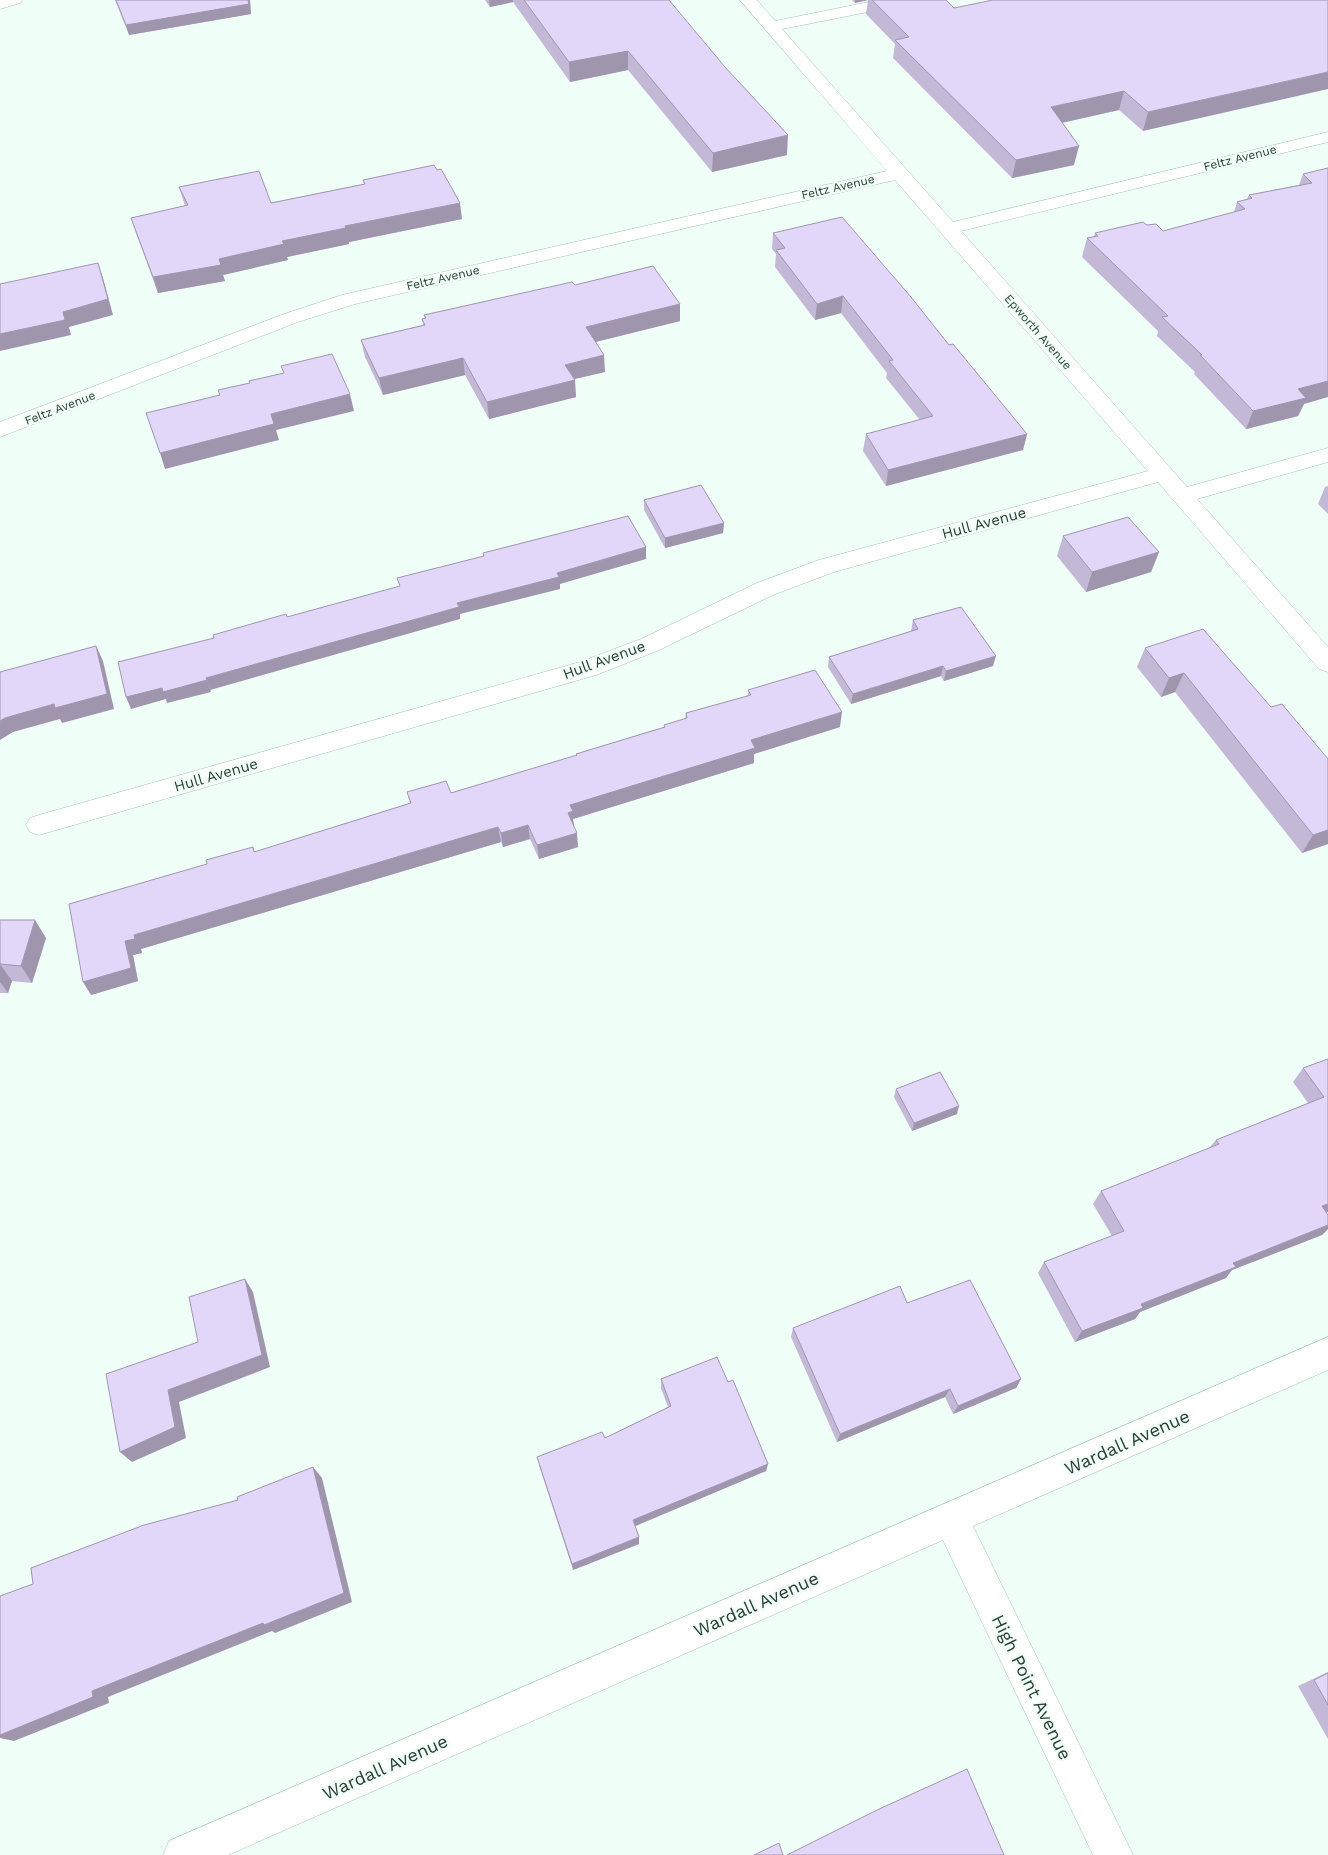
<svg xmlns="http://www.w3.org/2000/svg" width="1328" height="1855" viewBox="0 0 1328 1855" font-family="'Work Sans',sans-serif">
  <rect width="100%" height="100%" fill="#effef7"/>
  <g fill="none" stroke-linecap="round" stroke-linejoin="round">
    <defs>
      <g id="minor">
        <polygon points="0,0 22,0 20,3 0,9"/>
        <polygon points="740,0 757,0 775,21 879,0 911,0 909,3 903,5 782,29 953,222 1328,132 1328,142 961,231 1187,487 1328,448 1328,462 1197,499 1328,647 1328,672 1319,669 1158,482 834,572 773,595 657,651 596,675 39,835 30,832 26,825 30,818 39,815 580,662 641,639 757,583 819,560 1148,471 895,180 355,304 298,322 0,437 0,422 284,314 342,295 887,171"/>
        <polygon points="1328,1337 1328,1370 973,1526 1133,1855 1093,1855 943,1540 228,1855 163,1855 169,1841"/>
      </g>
    </defs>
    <use href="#minor" stroke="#a0c6b6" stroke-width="1"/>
    <use href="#minor" fill="#fff" fill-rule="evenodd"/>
  </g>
  <g fill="#c3b9d6">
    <polygon points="115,0 250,0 251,14 129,35"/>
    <polygon points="485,0 669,0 787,155 712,172 628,70 570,82 513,2 490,7"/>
    <polygon points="852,0 946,0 954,8 1328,0 1143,131 1119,110 1062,123 1074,165 1012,178 893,58 895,44 866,14 868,0 855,3"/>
    <polygon points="1328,168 1304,404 1298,416 1246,429 1194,374 1195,372 1157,336 1158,331 1082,257 1087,238 1094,236 1095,233 1147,225 1163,231 1234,212 1237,202 1247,199 1249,195 1299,185 1303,174"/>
    <polygon points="363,180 462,219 349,242 349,244 287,257 288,260 223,275 225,281 158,293 136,233 131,218 185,206 179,187 271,203 364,184"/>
    <polygon points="773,233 949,345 1027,434 1023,450 886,486 863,451 866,434 920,420 886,378 887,373 841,313 815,320 775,267 776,254 772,249"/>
    <polygon points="575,285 680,304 680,321 596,342 605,372 574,379 576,397 489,419 465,375 383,395 365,357 361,340 423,325 422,319 425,319 424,315"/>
    <polygon points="1328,486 1328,514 1318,504 1325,487"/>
    <polygon points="644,500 724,523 723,533 665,548 644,510"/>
    <polygon points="1063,536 1159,552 1151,572 1086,592 1057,556"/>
    <polygon points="913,620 993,666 944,681 941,676 851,704 828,667 829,657 911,632 911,631"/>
    <polygon points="1145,648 1271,707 1328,759 1328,844 1302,853 1175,692 1161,697 1137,667"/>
    <polygon points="748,690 840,727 754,754 754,763 573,819 574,826 578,847 539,859 530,839 503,847 501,842 141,949 142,953 133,955 138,981 91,995 207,864 253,847 254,852 410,803 407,792 451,793 576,756 576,754 664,727 664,725 685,719 686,713 748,696"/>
    <polygon points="0,920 46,938 32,983 12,981 8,993 0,993"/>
    <polygon points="1328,1059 1328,1212 1326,1212 1328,1215 1328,1229 1322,1235 1232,1270 1226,1278 1140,1312 1135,1319 1075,1342 1038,1273 1044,1262 1112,1236 1093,1204 1101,1191 1209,1148 1216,1140 1308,1103 1293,1082 1303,1068"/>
    <polygon points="896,1089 957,1114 912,1131 894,1097"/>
    <polygon points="793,1328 1021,1379 1016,1388 953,1414 945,1397 837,1442 791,1337"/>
    <polygon points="661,1379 728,1382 768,1464 766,1471 635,1526 639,1544 573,1570 539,1465 605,1438 668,1407 661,1388"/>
    <polygon points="1328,1672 1328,1739 1298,1686"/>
  </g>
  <g fill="#9f96ae">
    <polygon points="250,0 251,14 129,35 126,25"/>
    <polygon points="489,0 513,0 513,2 490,7"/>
    <polygon points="855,0 868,0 855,3"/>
    <polygon points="628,51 628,70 570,82 569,62"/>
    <polygon points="1328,72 1328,89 1143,131 1148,112"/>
    <polygon points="1124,91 1119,110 1047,126 1051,107"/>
    <polygon points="788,135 787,155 712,172 713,153"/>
    <polygon points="1079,146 1074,165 1012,178 1016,160"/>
    <polygon points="460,203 462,219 349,242 349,244 287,257 288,260 223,275 225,281 158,293 153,277 219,259 282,241 345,226"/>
    <polygon points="98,263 103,278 113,315 69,327 71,335 0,351 0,334 63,312"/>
    <polygon points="843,296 841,313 815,320 817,304"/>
    <polygon points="680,304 680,321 587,344 586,327"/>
    <polygon points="604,355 605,372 566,381 565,365"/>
    <polygon points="463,358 465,375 383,395 379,378"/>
    <polygon points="575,380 576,397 489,419 487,402"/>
    <polygon points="1328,381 1328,397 1304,404 1298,416 1246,429 1253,411 1298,389"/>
    <polygon points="350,394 354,411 276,430 279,440 165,469 160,453 271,414"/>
    <polygon points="1027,434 1023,450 886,486 888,470"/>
    <polygon points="724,523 723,533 665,548 665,538"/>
    <polygon points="646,547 646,559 560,584 560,589 460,614 460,619 210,690 206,678 557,573"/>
    <polygon points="1159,552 1151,572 1086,592 1092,572"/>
    <polygon points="96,646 103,661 114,709 62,723 60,719 13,732 0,740 0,721 5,718"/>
    <polygon points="996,656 993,666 944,681 946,671"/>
    <polygon points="943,666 941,676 851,704 853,694"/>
    <polygon points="1184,673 1175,692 1161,697 1169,678"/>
    <polygon points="207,680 211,692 167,703 166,699 131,709 126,697 162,688"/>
    <polygon points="842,712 840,727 754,754 754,763 573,819 574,826 568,813 570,805 751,740"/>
    <polygon points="528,825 530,839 503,847 501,833"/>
    <polygon points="498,827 501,842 141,949 142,953 133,955 138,981 91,995 83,982 125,941 134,935"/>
    <polygon points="1328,830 1328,844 1302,853 1313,835"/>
    <polygon points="577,833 578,847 539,859 537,845"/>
    <polygon points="35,920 46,938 32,983 21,966"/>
    <polygon points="0,964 12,981 8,993 0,982"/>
    <polygon points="959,1106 957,1114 912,1131 914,1123"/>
    <polygon points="1328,1204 1328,1212 1311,1218 1322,1206"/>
    <polygon points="1328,1225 1328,1229 1322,1235 1232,1270 1226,1278 1140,1312 1135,1319 1075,1342 1082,1331 1233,1263"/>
    <polygon points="245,1279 253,1292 270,1367 179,1402 186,1438 132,1462 120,1452 168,1390"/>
    <polygon points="1021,1379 1016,1388 953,1414 958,1406"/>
    <polygon points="950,1389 945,1397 837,1442 840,1434"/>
    <polygon points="768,1464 766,1471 633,1527 633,1520"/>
    <polygon points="313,1467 322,1478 352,1602 275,1633 272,1631 108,1697 109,1703 14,1741 0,1738 0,1735 92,1691"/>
    <polygon points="639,1537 639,1544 573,1570 572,1564"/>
  </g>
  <g fill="#e3d7f9" stroke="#9f96ae">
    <polygon points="116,0 248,0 249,4 126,25"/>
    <polygon points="524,0 669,0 725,67 788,135 713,153 628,51 569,62"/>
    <polygon points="872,0 946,0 954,8 993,0 1328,0 1328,72 1148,112 1124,91 1051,107 1079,146 1016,160 895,40 909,37"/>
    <polygon points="434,165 437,170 441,169 460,203 345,226 346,228 282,241 284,244 219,259 221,265 153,277 131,218 188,205 179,187 259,171 271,203 365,184 363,180"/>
    <polygon points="1328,168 1328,381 1298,389 1306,398 1253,411 1200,355 1202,355 1162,317 1168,316 1087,238 1098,236 1095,233 1143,222 1147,225 1156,224 1163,231 1245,209 1237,202 1252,198 1249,195 1312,183 1303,174"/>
    <polygon points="842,217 911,297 949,345 953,344 1027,434 888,470 866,434 933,416 889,361 893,360 843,296 817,304 776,250 785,248 773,233"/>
    <polygon points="98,263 108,299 63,312 65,320 0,334 0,284"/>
    <polygon points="653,266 680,304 586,327 604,355 565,365 575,380 487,402 463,358 379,378 361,340 425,325 422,319 426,318 424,315 572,282 575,285"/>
    <polygon points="332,354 350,394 271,414 274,424 160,453 146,413 220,395 218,390 250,383 249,381 284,373 281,366"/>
    <polygon points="701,485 724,523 665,538 644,500"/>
    <polygon points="628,516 646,547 557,573 559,577 457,603 459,607 206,678 207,680 163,692 162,688 126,697 118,662 214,638 213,635 286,614 287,617 400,586 397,578 484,556 483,553"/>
    <polygon points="1128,517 1159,552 1092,572 1063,536"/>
    <polygon points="961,607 996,656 946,671 943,666 853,694 829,657 918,629 913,620"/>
    <polygon points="1203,629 1271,707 1282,704 1328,759 1328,830 1313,835 1184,673 1169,678 1145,648"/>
    <polygon points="96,646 107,694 55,708 54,704 5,718 0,721 0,672"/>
    <polygon points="815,670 842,712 751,740 755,748 570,805 573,811 568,813 577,833 537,845 528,825 501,833 498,827 134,935 135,939 125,941 131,968 83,982 69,904 207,864 206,860 253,847 254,852 411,803 407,792 446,781 451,793 577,755 576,754 665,727 664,725 687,718 686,713 751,695 748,690"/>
    <polygon points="0,920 35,920 21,966 0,964"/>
    <polygon points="1328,1059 1328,1204 1322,1206 1328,1215 1328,1225 1233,1263 1236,1267 1141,1304 1143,1308 1082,1331 1044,1262 1124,1231 1101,1191 1219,1144 1216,1140 1324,1097 1303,1068"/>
    <polygon points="940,1072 959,1106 914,1123 896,1089"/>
    <polygon points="245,1279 262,1355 168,1390 175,1427 120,1452 106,1374 198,1342 189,1297"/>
    <polygon points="970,1280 1021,1379 958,1406 950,1389 840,1434 793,1328 900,1286 907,1303"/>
    <polygon points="717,1357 728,1382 733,1380 768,1464 633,1520 639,1537 572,1564 537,1457 602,1432 605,1438 671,1406 661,1379"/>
    <polygon points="313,1467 344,1593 264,1625 263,1623 92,1691 93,1697 0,1735 0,1596 33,1584 31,1568 144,1525 238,1500 237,1497"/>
    <polygon points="1328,1673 1328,1705 1314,1680"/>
    <polygon points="967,1769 1004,1855 787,1855 877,1810"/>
    <polygon points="779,1843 783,1855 754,1855"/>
  </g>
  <g text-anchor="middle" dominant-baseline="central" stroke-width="4.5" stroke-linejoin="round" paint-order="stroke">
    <g font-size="12" fill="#2d3d36" stroke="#effef7">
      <text transform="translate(1240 158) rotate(-14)">Feltz Avenue</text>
      <text transform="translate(838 187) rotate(-13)">Feltz Avenue</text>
      <text transform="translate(443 278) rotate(-13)">Feltz Avenue</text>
      <text transform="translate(1038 332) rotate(49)">Epworth Avenue</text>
      <text transform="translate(60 408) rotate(-21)">Feltz Avenue</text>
    </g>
    <g font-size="15" fill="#2d3d36" stroke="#effef7">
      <text transform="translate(984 523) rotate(-15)">Hull Avenue</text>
      <text transform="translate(604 660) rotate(-20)">Hull Avenue</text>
      <text transform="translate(216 775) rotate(-16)">Hull Avenue</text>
    </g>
    <g font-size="18" fill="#2d3d36" stroke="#effef7">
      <text transform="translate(1127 1442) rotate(-24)">Wardall Avenue</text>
      <text transform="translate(756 1604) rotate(-24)">Wardall Avenue</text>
      <text transform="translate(1032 1687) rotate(64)">High Point Avenue</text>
      <text transform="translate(385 1767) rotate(-24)">Wardall Avenue</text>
    </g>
  </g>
</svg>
